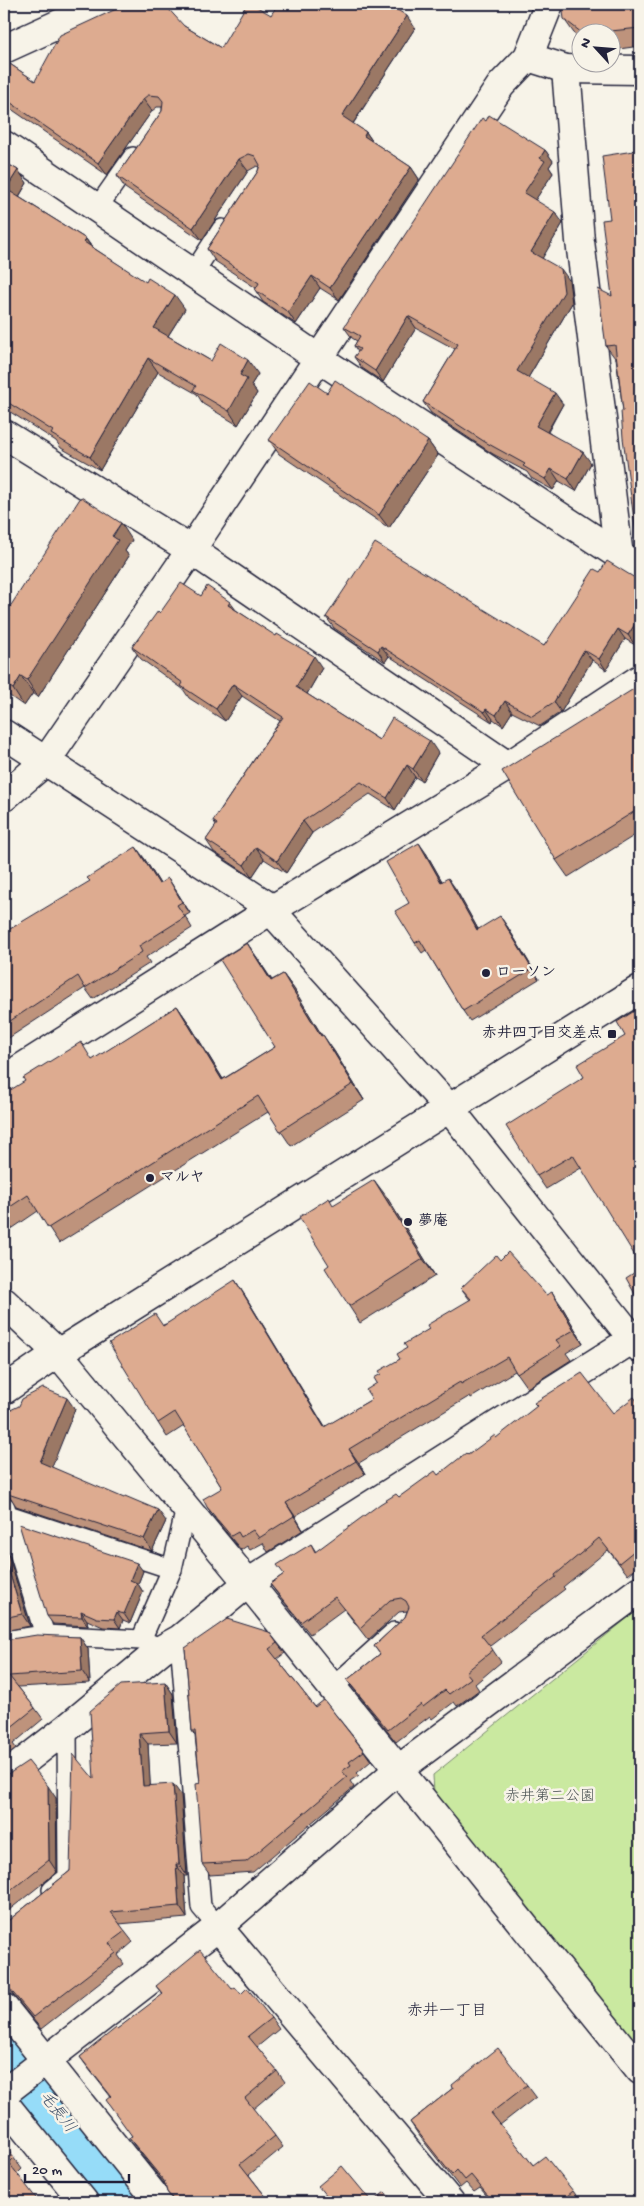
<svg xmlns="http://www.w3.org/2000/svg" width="644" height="2206" viewBox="0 0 644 2206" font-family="'Gochi Hand','Klee One',sans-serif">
  <rect width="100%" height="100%" fill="#f7f3e8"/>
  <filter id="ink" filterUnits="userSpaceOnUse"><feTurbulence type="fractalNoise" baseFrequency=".02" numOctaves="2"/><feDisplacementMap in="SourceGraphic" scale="10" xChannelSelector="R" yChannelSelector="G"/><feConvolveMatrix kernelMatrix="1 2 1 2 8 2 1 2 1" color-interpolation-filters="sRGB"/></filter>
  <g filter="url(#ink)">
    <polygon fill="#cae9a0" stroke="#76866e" points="640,1608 640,2053 434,1794 433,1775"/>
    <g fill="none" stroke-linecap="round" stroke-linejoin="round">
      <polyline stroke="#96dcf8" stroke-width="62" points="4,2047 127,2202"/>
      <defs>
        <g id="service">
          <polyline points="98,207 133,157"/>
          <polyline points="194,272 222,229"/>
          <polyline points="5,1507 45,1635"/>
          <polyline points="8,1515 172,1569"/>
          <polyline points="180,1639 201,1907 218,1927"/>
          <polyline points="141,1640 172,1569 186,1508"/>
          <polyline points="4,1641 45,1635 141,1640 162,1649"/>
          <polyline points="332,1688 394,1632"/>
          <polyline points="52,1890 68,1877 67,1728"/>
        </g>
        <g id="minor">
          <polyline points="4,49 103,4"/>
          <polyline points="528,57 566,69 640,70"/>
          <polyline points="566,69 580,241 619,556"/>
          <polyline points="4,145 318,358 640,569"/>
          <polyline points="4,434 191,550 508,766"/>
          <polyline points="4,797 46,761 191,550 501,85 528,57 549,4"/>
          <polyline points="4,1079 271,910 508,766 640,679"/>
          <polyline points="4,1302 58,1353 248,1583 640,2070"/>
          <polyline points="4,1777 67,1728 162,1649 180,1639 248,1583 633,1339"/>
          <polyline points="218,1927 450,2202"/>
          <polyline points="4,2008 159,2202"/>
          <polyline points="4,2093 218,1927 399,1769 640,1590"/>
          <polyline points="4,2103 84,2202"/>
        </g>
        <g id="tertiary">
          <polyline points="4,734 265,904 449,1108 640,1348"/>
          <polyline points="4,1390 58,1353 640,989"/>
        </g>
      </defs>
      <use href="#service" stroke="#22223b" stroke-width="22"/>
      <use href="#minor" stroke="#22223b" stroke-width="31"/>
      <use href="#tertiary" stroke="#22223b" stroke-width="31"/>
      <use href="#service" stroke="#f7f3e8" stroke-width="19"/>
      <use href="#minor" stroke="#f7f3e8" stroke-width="28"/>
      <use href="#tertiary" stroke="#f7f3e8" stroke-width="28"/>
    </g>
    <g fill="#be937c" stroke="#22223b">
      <polygon points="640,4 640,46 612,50 612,32 582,32 582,40 576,36 564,19"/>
      <polygon points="271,15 415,28 353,124 366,132 373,142 411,167 419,179 339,300 320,288 296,324 263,302 255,290 256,288 215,261 207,249 258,171 259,167 257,166 248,171 202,240 125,188 117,176 162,111 162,107 157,107 152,111 107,175 4,104 4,60 35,81 184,26 221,48"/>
      <polygon points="545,150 553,161 549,167 553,173 535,200 563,223 542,258 569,280 572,303 528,378 563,404 548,432 591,463 576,491 559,481 553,490 531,478 527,472 493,454 431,413 423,402 455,349 416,328 383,382 362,368 354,357 358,352 354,346 357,341 352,338 344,327"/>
      <polygon points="640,150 640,546 637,542 623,411 616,358 615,358 606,346 612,296 610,219"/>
      <polygon points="4,162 18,170 27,183 19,197 86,239 92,247 185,309 168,336 211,361 258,374 251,385 257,393 238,425 203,404 197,394 158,372 100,470 61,448 56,441 4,408"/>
      <polygon points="327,393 428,441 438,455 389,528 279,454 269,440"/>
      <polygon points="132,540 125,551 129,556 38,697 33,693 24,706 4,692 4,616"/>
      <polygon points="600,572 640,581 640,637 635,645 625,639 606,670 592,660 561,712 540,726 512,712 503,726 493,719 492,722 389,656 385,662 334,628 326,617 544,646"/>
      <polygon points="201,596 236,610 322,668 307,694 379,740 438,753 422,781 415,777 395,810 370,794 312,833 286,873 264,859 252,877 214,852 206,840 216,826 213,821 280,721 242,696 225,721 189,698 183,689 141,659 132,647 160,613"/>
      <polygon points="640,685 640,832 568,877 556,860"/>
      <polygon points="426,853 442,881 455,888 478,929 507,926 539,979 470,1021 463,1011 426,950 422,953 415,943 409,903"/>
      <polygon points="144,858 160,884 175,889 190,913 185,916 192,928 146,957 150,963 93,999 85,988 4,1041 4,919 10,929"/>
      <polygon points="247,943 272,980 283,974 294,989 322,1036 334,1051 364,1100 291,1146 268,1112 59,1243 38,1211 4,1234 4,1094 93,1060 177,1006 188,1022 223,1079 275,1047"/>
      <polygon points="639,1008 581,1168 546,1189 537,1176 584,1077 625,1036"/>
      <polygon points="386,1196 435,1276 360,1323 349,1306 334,1205"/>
      <polygon points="500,1260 546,1295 561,1305 583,1343 566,1353 571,1360 527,1388 515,1371 471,1398 470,1396 359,1463 365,1474 295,1516 303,1530 268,1552 263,1543 250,1550 247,1546 241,1550 217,1521 207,1507 222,1488 184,1426 167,1437 158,1423 163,1325 244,1294 325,1427 372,1399 381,1374 400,1359 407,1348 429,1329 470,1300 461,1288"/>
      <polygon points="640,1405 640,1565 628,1575 608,1550 563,1587 565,1589 490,1646 501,1662 475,1684 479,1690 457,1706 454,1702 432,1719 430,1716 396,1742 356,1692 347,1680 380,1654 374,1646 405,1617 407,1611 399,1612 368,1640 344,1609 310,1634 279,1596 270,1584 284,1574 311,1544 316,1552 399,1497 438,1475 468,1455 496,1438 613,1413"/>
      <polygon points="75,1409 51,1467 166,1521 152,1551 16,1506 11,1498 8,1496 4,1496 4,1413"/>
      <polygon points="4,1541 30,1626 4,1631"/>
      <polygon points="143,1571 138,1584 143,1592 130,1623 123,1620 120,1628 103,1627 87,1620 88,1626 53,1624 47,1616"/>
      <polygon points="80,1637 88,1649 90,1683 18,1687 35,1708 43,1719 13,1744 16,1748 4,1757 4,1640"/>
      <polygon points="277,1643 285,1653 277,1659 315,1707 364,1751 371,1761 357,1773 359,1775 350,1781 354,1787 253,1872 210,1875 202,1864 200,1783 195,1736 192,1731 185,1648"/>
      <polygon points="165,1682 173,1694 177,1743 148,1744 150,1785 181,1795 187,1876 184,1876 187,1918 119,1924 133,1942 118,1955 124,1964 41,2029 4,1984 4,1924 70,1871 94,1779"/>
      <polygon points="4,1777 56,1798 57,1872 4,1914"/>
      <polygon points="156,1986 232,1989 241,1994 271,2018 279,2029 257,2047 277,2071 285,2082 253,2109 275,2136 283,2147 249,2175 270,2202 174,2202 167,2192 164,2183 137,2149 129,2138 132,2136 111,2097 88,2068 80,2057 163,1995"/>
      <polygon points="527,2085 536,2097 500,2125 533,2165 573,2191 581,2202 492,2202 480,2188 474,2192 466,2183 460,2188 418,2134 410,2122 453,2088"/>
      <polygon points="4,2145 22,2169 17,2174 4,2202"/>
    </g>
    <g fill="#9b7865" stroke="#22223b">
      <polygon points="407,16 415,28 350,128 342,116"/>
      <polygon points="143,99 152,111 107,175 98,163"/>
      <polygon points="366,132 374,144 364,136"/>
      <polygon points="545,150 553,161 549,167 553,173 532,205 524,193 540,158"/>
      <polygon points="239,159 248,171 202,240 193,228"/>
      <polygon points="411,167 419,179 339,300 330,288"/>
      <polygon points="18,170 27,183 15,203 6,189"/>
      <polygon points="555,212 563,223 539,264 531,252"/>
      <polygon points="86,239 95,253 84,242"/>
      <polygon points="561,269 569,280 572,303 525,383 517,371"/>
      <polygon points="312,276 320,288 296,324 288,312"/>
      <polygon points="175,295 185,309 164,342 154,328"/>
      <polygon points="408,316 416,328 383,382 375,371"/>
      <polygon points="148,358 158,372 100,470 90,457"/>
      <polygon points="248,360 258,374 251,385 257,393 238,425 229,411 240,375"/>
      <polygon points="555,393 563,404 544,437 536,426"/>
      <polygon points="428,441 438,455 389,528 379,515"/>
      <polygon points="583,452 591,463 576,491 568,479"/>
      <polygon points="551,469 559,481 553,490 545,479"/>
      <polygon points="121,523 132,540 125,551 129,556 38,697 27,680"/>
      <polygon points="230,602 239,614 228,605"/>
      <polygon points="640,616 640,637 635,645 628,635"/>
      <polygon points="618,629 625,639 606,670 599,659"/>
      <polygon points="381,646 389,656 385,662 378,651"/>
      <polygon points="584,650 592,660 561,712 554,702"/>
      <polygon points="314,656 322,668 304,699 296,687"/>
      <polygon points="21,676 33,693 24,706 13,689"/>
      <polygon points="233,684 242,696 225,721 216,709"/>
      <polygon points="505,701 512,712 503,726 496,715"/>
      <polygon points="486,709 493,719 492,722 484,712"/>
      <polygon points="430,741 438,753 422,781 413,769"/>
      <polygon points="407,765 415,777 395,810 387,798"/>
      <polygon points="303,821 312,833 286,873 277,861"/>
      <polygon points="419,843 426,853 448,892 441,882"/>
      <polygon points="136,847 144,858 167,895 159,884"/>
      <polygon points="256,847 264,859 252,877 244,865"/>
      <polygon points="168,878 175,889 190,913 182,902"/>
      <polygon points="448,878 455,888 484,940 477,930"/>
      <polygon points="500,916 507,926 539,979 532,969"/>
      <polygon points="247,943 258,959 282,997 271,981"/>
      <polygon points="283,974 294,989 332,1052 321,1036"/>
      <polygon points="177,1006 188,1022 233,1096 222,1080"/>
      <polygon points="323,1035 334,1051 364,1100 353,1084"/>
      <polygon points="374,1180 386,1196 435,1276 423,1259"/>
      <polygon points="235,1280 244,1294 333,1441 324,1427"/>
      <polygon points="552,1292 561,1305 583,1343 574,1330"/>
      <polygon points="67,1398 75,1409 49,1474 40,1462"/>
      <polygon points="349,1449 359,1463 365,1474 356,1461"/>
      <polygon points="286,1503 295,1516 303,1530 294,1516"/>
      <polygon points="158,1510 166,1521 152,1551 144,1539"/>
      <polygon points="4,1541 30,1626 22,1614 4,1555"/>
      <polygon points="137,1563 143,1571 138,1584 143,1592 130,1623 124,1614 130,1580"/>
      <polygon points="81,1611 87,1620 88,1626 82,1617"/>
      <polygon points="117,1612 123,1620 120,1628 114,1619"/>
      <polygon points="80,1637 88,1649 90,1683 82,1671"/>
      <polygon points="165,1682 173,1694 177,1743 169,1731"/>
      <polygon points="139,1733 148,1744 151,1797 143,1786"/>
      <polygon points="173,1784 181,1795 187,1876 179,1864"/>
      <polygon points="48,1786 56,1798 57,1872 49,1860"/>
      <polygon points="176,1864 184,1876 187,1918 179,1906"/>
    </g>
    <g fill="#ddab90" stroke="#22223b">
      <polygon points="127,4 164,4 184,26 221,48 247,4 252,4 271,15 278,4 388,4 407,16 342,116 366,132 364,136 411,167 330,288 312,276 288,312 255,290 259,283 207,249 258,171 260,165 255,156 249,154 239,159 193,228 117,176 162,111 163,101 159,96 148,95 143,99 98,163 4,98 4,60 35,81 60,35"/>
      <polygon points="562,4 640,4 640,28 601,32 582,33 564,19"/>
      <polygon points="489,115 545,150 540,158 545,161 524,193 555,212 531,252 561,269 564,292 517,371 555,393 536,426 583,452 568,479 551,469 545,479 523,466 525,464 485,442 423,402 458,344 408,316 375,371 354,357 360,349 354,346 360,336 344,327 482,118 486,121"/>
      <polygon points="640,150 640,545 637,542 623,438 621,411 623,411 615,345 606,346 598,289 612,296 602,220 610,219 602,156"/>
      <polygon points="4,162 18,170 6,189 86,239 84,242 146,282 148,278 175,295 154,328 211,361 221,343 248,360 240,375 247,379 229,411 193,390 196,386 148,358 90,457 51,434 53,431 4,400"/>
      <polygon points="335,380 428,441 379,515 269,440 310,381 327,393"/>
      <polygon points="81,497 121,523 112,536 118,540 27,680 21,676 13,689 4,683 4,616"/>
      <polygon points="375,543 544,646 594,569 600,572 607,561 640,581 640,616 628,635 618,629 599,659 584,650 554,702 532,716 505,701 496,715 486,709 484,712 381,646 378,651 326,617"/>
      <polygon points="181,583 201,596 207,586 230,602 228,605 276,636 277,634 314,656 296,687 379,740 392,718 430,741 413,769 407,765 387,798 361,782 303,821 277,861 256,847 244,865 206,840 217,824 213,821 283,717 233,684 216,709 181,686 183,683 132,647 158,611 160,613"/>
      <polygon points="640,685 640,808 556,860 502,771"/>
      <polygon points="419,843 441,882 448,878 477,930 500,916 532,969 463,1011 420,940 415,943 395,911 409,903 386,862"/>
      <polygon points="136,847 159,884 168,878 182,902 177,905 185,917 139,946 142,952 85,988 78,976 4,1025 4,920 10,929 90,881 87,878"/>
      <polygon points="247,943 271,981 283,974 321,1036 323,1035 353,1084 280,1131 258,1096 48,1228 28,1195 4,1211 4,1094 25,1081 23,1078 81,1042 92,1060 177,1006 222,1080 275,1047 220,960"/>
      <polygon points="639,1008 640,1010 640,1264 573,1155 537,1176 506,1126 584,1077 577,1065 625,1036 617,1022"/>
      <polygon points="374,1180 423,1259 349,1306 325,1268 329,1265 299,1217 329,1198 333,1205"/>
      <polygon points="508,1252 546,1295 552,1292 574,1330 556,1340 561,1346 517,1374 507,1357 461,1384 460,1382 349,1449 356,1461 286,1503 294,1516 259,1538 253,1530 241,1537 238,1532 231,1536 207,1507 203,1499 222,1488 175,1412 158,1423 109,1343 155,1314 163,1326 235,1280 324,1427 372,1399 366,1390 377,1383 374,1378 381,1374 379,1371 400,1359 397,1354 407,1348 404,1344 429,1329 427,1325 471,1299 461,1288 496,1255 500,1260"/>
      <polygon points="640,1269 640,1303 626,1278"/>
      <polygon points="582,1373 613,1413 634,1397 640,1405 640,1546 619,1563 599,1538 555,1575 556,1577 481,1635 493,1650 466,1672 471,1678 449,1694 445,1690 423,1707 421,1704 388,1730 347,1680 380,1654 374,1646 405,1617 409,1607 406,1601 401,1598 390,1600 360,1628 335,1597 301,1622 270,1584 284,1574 277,1565 311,1544 315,1552 380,1504 396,1494 399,1497 435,1471 438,1475 466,1453 468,1455 495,1435 496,1438 537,1406 534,1403"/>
      <polygon points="43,1388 67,1398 40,1462 124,1498 125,1496 158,1510 144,1539 8,1494 4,1487 4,1413 19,1406 22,1399"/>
      <polygon points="19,1524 137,1563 130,1580 137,1583 124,1614 117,1612 114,1619 97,1618 81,1611 82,1617 47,1616"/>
      <polygon points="4,1555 22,1614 4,1618"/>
      <polygon points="227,1619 269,1632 277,1643 269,1649 315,1707 324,1700 364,1751 349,1762 351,1765 342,1771 347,1777 246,1862 202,1864 196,1784 200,1783 195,1731 192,1731 185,1648"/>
      <polygon points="37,1635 80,1637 82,1671 9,1676 35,1708 5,1732 8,1736 4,1740 4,1640"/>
      <polygon points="165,1682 169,1731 139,1733 143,1786 173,1784 179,1864 176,1864 179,1906 111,1912 125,1931 109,1943 116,1953 33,2017 4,1982 4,1924 70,1871 73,1754 94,1779 90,1711 121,1685"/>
      <polygon points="28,1761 48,1786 49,1860 4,1896 4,1777"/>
      <polygon points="200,1950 232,1989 235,1987 241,1994 247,1988 271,2018 248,2036 277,2071 245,2098 275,2136 240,2164 270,2202 237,2202 235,2200 232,2202 175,2202 167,2192 164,2181 129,2138 132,2136 106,2100 111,2096 80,2057 116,2028 117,2029 163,1994 156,1986"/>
      <polygon points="498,2048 527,2085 491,2113 533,2165 545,2156 573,2191 560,2202 493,2202 471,2175 465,2180 457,2170 452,2175 410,2122 453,2088 452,2085"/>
      <polygon points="4,2145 14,2158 9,2163 39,2202 4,2202"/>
      <polygon points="342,2166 372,2202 385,2192 393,2202 331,2202 318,2186"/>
    </g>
  </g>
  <g fill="#22223b" stroke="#f7f3e8" stroke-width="2">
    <circle cx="486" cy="973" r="5"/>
    <rect x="607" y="1029" width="10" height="10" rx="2.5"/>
    <circle cx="150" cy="1178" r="5"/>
    <circle cx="408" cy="1222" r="5"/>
  </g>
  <g text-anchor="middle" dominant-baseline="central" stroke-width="5" stroke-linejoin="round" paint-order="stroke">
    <g font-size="15" font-weight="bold" fill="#22223b" stroke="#f7f3e8" text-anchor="start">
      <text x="496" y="973">ローソン</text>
      <text x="602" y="1034" text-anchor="end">赤井四丁目交差点</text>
      <text x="160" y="1178">マルヤ</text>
      <text x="418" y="1222">夢庵</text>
    </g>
    <g font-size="15" fill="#4c5454" stroke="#f7f3e8">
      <text x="550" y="1797">赤井第二公園</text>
    </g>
    <g font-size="16" fill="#22223b" stroke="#f7f3e8">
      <text x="447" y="2012">赤井一丁目</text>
    </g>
    <g font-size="16" font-style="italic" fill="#3f506a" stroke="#f7f3e8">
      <text transform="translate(56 2113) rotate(52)">毛長川</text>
    </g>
  </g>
  <rect width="644" height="2206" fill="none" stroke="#f7f3e8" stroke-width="20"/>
  <rect x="10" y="10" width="624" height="2186" fill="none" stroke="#22223b" stroke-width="2" filter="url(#ink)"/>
  <g transform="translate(596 48) rotate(296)"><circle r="24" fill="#f7f3e8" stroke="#a29fa3"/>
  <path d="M0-4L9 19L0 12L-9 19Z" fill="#22223b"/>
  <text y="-8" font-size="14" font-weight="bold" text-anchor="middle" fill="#22223b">N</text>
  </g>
  <path d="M25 2174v8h104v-8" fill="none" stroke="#22223b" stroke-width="2.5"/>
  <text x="32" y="2174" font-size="15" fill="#22223b" stroke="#f7f3e8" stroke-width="4" paint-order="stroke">20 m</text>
</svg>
